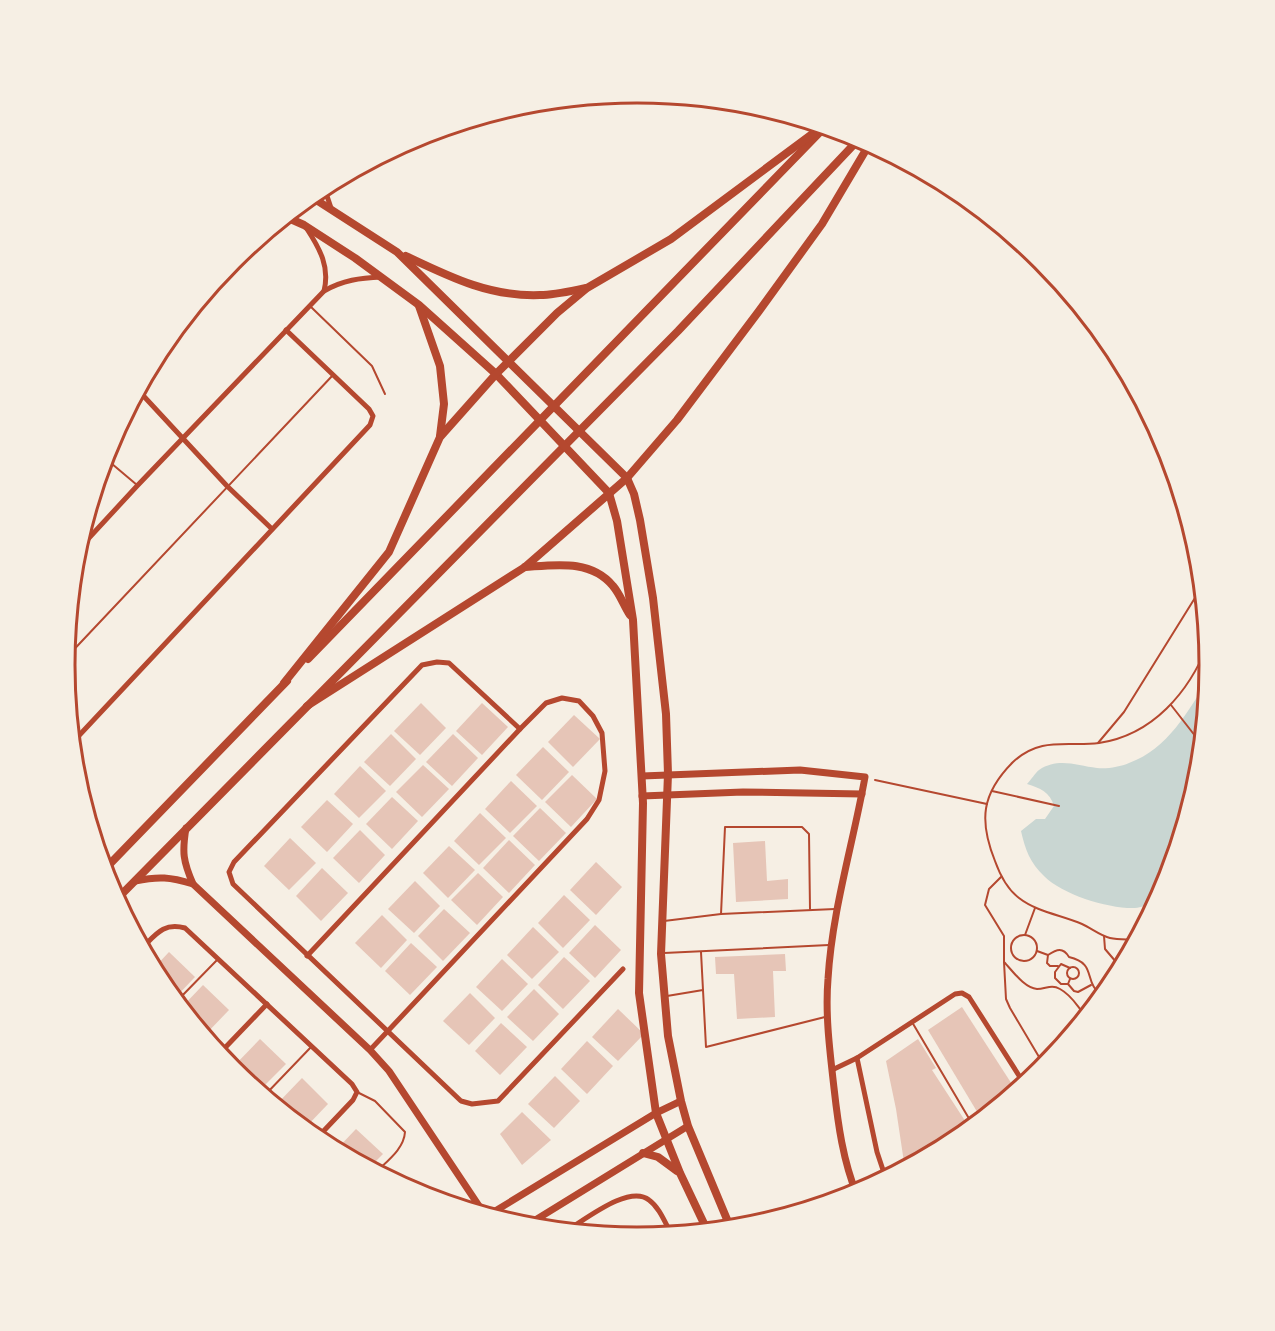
<svg xmlns="http://www.w3.org/2000/svg" width="1275" height="1331" viewBox="0 0 1275 1331" font-family="'Work Sans',sans-serif">
  <rect width="100%" height="100%" fill="#f6efe4"/>
  <path fill="#c9d6d2" d="M 1209,678 L 1199,778 L 1167,885 L 1157,904 L 1153,902 C 1147,904 1141,908 1135,908 C 1109,909 1063,895 1044,876 C 1030,863 1025,849 1021,831 L 1036,819 L 1045,819 L 1054,806 C 1050,792 1040,788 1027,784 C 1031,780 1035,773 1039,770 C 1059,757 1077,766 1097,768 C 1107,769 1120,767 1129,763 C 1168,749 1188,711 1209,678 Z"/>
  <g fill="#e6c5b7">
    <polygon points="421,703 446,728 420,755 394,731"/>
    <polygon points="482,703 508,727 482,755 456,731"/>
    <polygon points="574,715 600,739 573,767 548,742"/>
    <polygon points="391,734 416,759 390,786 364,762"/>
    <polygon points="453,734 478,758 452,786 426,762"/>
    <polygon points="543,747 569,772 542,800 516,775"/>
    <polygon points="423,765 449,789 422,817 396,792"/>
    <polygon points="360,766 386,791 359,818 334,794"/>
    <polygon points="572,775 597,799 571,827 545,802"/>
    <polygon points="511,781 537,806 510,833 485,809"/>
    <polygon points="392,797 418,821 392,849 366,824"/>
    <polygon points="327,800 353,824 327,852 301,827"/>
    <polygon points="540,808 566,833 539,861 513,836"/>
    <polygon points="480,813 506,838 479,865 454,841"/>
    <polygon points="360,830 385,855 359,883 333,858"/>
    <polygon points="290,838 316,863 289,890 264,866"/>
    <polygon points="509,840 535,865 509,893 483,868"/>
    <polygon points="765,841 767,881 788,879 788,899 736,902 733,843"/>
    <polygon points="449,846 475,870 448,898 423,873"/>
    <polygon points="596,862 622,887 596,915 570,890"/>
    <polygon points="322,868 348,893 321,921 296,896"/>
    <polygon points="478,873 503,897 477,925 451,900"/>
    <polygon points="415,881 440,906 414,933 388,909"/>
    <polygon points="564,895 590,920 563,948 538,923"/>
    <polygon points="444,909 470,933 443,961 418,936"/>
    <polygon points="382,915 407,940 381,968 355,943"/>
    <polygon points="595,925 621,950 595,978 569,953"/>
    <polygon points="533,927 559,952 532,979 507,955"/>
    <polygon points="411,943 437,967 410,995 385,971"/>
    <polygon points="169,952 195,977 174,999 161,984 153,969"/>
    <polygon points="785,954 786,971 773,971 775,1017 737,1019 734,974 716,974 715,957"/>
    <polygon points="564,957 590,981 563,1009 538,985"/>
    <polygon points="502,959 528,984 502,1011 476,987"/>
    <polygon points="203,985 229,1010 204,1036 181,1008"/>
    <polygon points="534,989 559,1014 533,1041 507,1017"/>
    <polygon points="470,993 495,1018 469,1045 443,1021"/>
    <polygon points="962,1007 1017,1092 982,1120 928,1030"/>
    <polygon points="618,1009 644,1034 618,1061 592,1037"/>
    <polygon points="501,1023 527,1047 500,1075 475,1051"/>
    <polygon points="260,1039 286,1064 258,1092 231,1069"/>
    <polygon points="918,1039 936,1068 932,1070 971,1130 956,1142 905,1169 896,1109 886,1061"/>
    <polygon points="587,1041 613,1066 587,1094 561,1069"/>
    <polygon points="555,1076 580,1101 554,1128 528,1104"/>
    <polygon points="302,1078 328,1104 304,1129 275,1106"/>
    <polygon points="522,1112 551,1140 522,1165 500,1134"/>
    <polygon points="356,1129 383,1154 369,1168 335,1151"/>
  </g>
  <g fill="none" stroke-linecap="round" stroke-linejoin="round">
    <g stroke="#b5482f" stroke-width="2">
      <polyline points="1171,705 1203,746"/>
      <polyline points="1098,743 1124,712 1203,585"/>
      <polyline points="875,780 987,804"/>
      <polyline points="992,791 1059,806"/>
      <path d="M 1001,877 L 989,889 L 985,905 L 1004,936 L 1004,962 C 1012,970 1024,988 1037,989 C 1046,989 1051,984 1060,989 C 1073,996 1077,1007 1087,1017"/>
      <polyline points="1025,935 1035,908"/>
      <circle cx="1024" cy="948" r="13"/>
      <polyline points="1104,936 1105,949 1122,969"/>
      <path d="M 1138,940 C 1129,939 1119,940 1110,938 C 1101,936 1091,928 1082,924 C 1061,915 1037,912 1019,898 C 1007,889 1000,875 995,861 C 979,821 981,794 1013,762 C 1041,736 1067,747 1099,743 C 1153,735 1189,692 1208,644"/>
      <polyline points="1037,951 1048,955"/>
      <polyline points="1004,962 1006,999 1010,1008 1045,1067"/>
      <path d="M 1058,966 L 1050,966 L 1047,963 L 1048,955 C 1057,949 1063,947 1069,957 C 1099,964 1081,983 1104,996"/>
      <circle cx="1073" cy="973" r="6"/>
      <polyline points="1070,968 1061,964 1055,972 1055,978 1061,984 1068,984 1070,979"/>
      <polyline points="1068,984 1074,991 1078,992 1091,985"/>
    </g>
    <g stroke="#b5482f" stroke-width="2">
      <polyline points="310,306 372,366 385,394"/>
      <polyline points="105,458 137,485"/>
      <polyline points="65,659 333,375"/>
      <polyline points="721,914 725,827 802,827 809,834 810,909"/>
      <polyline points="664,921 721,914 835,909"/>
      <polyline points="701,952 706,1047 825,1017"/>
      <polyline points="664,953 829,945"/>
      <polyline points="667,996 703,990"/>
      <polyline points="176,1002 218,959"/>
      <polyline points="912,1022 974,1127"/>
      <path d="M 357,1092 L 375,1101 L 405,1132 C 404,1149 387,1161 376,1172"/>
      <polyline points="264,1096 312,1046"/>
    </g>
    <g stroke="#b5482f" stroke-width="5">
      <polyline points="324,187 331,208"/>
      <path d="M 307,229 C 320,249 330,267 324,291"/>
      <polyline points="138,390 227,486 272,529"/>
      <path d="M 76,552 L 137,486 L 324,291 C 343,280 360,278 382,277"/>
      <polyline points="520,729 449,663 437,662 422,665 234,862 229,872 233,884 461,1101 472,1104 498,1101 623,969"/>
      <polyline points="72,743 370,425 373,416 369,409 286,330"/>
      <path d="M 142,948 C 156,934 164,922 185,928 L 352,1084 L 357,1092 L 353,1100 L 316,1139"/>
      <polyline points="307,956 520,729 546,703 562,698 579,701 593,716 602,733 605,771 599,800 587,819 370,1050"/>
      <polyline points="219,1054 267,1004"/>
      <polyline points="857,1058 877,1152 886,1179"/>
      <polyline points="832,1070 857,1058 955,994 962,993 969,997 1025,1085"/>
      <path d="M 566,1231 C 585,1220 629,1184 649,1200 C 660,1208 665,1223 672,1235"/>
    </g>
    <g stroke="#b5482f" stroke-width="7">
      <path d="M 642,776 L 800,770 L 865,777 C 853,844 832,911 828,979 C 825,1015 830,1052 834,1088 C 838,1124 843,1161 857,1195"/>
      <polyline points="642,796 743,792 862,794"/>
      <path d="M 186,828 C 182,852 183,861 193,884 L 370,1050 L 389,1071 L 485,1215"/>
      <path d="M 135,881 C 159,876 170,877 193,884"/>
      <polyline points="487,1216 656,1113 681,1101"/>
      <polyline points="524,1227 688,1126"/>
    </g>
    <g stroke="#b5482f" stroke-width="8">
      <polyline points="308,659 822,130"/>
      <polyline points="104,870 287,681"/>
      <polyline points="116,900 678,331 860,138"/>
    </g>
    <g stroke="#b5482f" stroke-width="8">
      <polyline points="310,196 397,252 627,478 634,494 640,520 653,598 666,714 668,774 661,954 668,1036 681,1101 688,1126 731,1229"/>
      <polyline points="286,217 304,225 355,258 419,305 496,374 609,493 617,521 633,620 643,803 639,993 656,1113 680,1173 708,1232"/>
      <path d="M 406,256 C 450,277 490,297 540,295 C 555,295 571,291 586,288"/>
      <polyline points="419,306 440,366 444,404 440,436"/>
      <path d="M 525,567 C 555,565 591,559 613,586 C 620,594 624,606 630,615"/>
      <polyline points="284,683 389,552 440,437 496,374 557,313 587,288 671,239 823,126"/>
      <polyline points="307,706 525,567 627,478 677,420 759,311 822,224 870,143"/>
      <polyline points="643,1153 658,1157 677,1171"/>
    </g>
  </g>
  <path d="M0 0H1275V1331H0ZM75 665a562 562 0 1 1 1124 0a562 562 0 1 1-1124 0Z" fill="#f6efe4" fill-rule="evenodd"/>
  <path fill="none" stroke="#b5482f" stroke-width="3" d="M75 665a562 562 0 1 1 1124 0a562 562 0 1 1-1124 0Z"/>
</svg>
